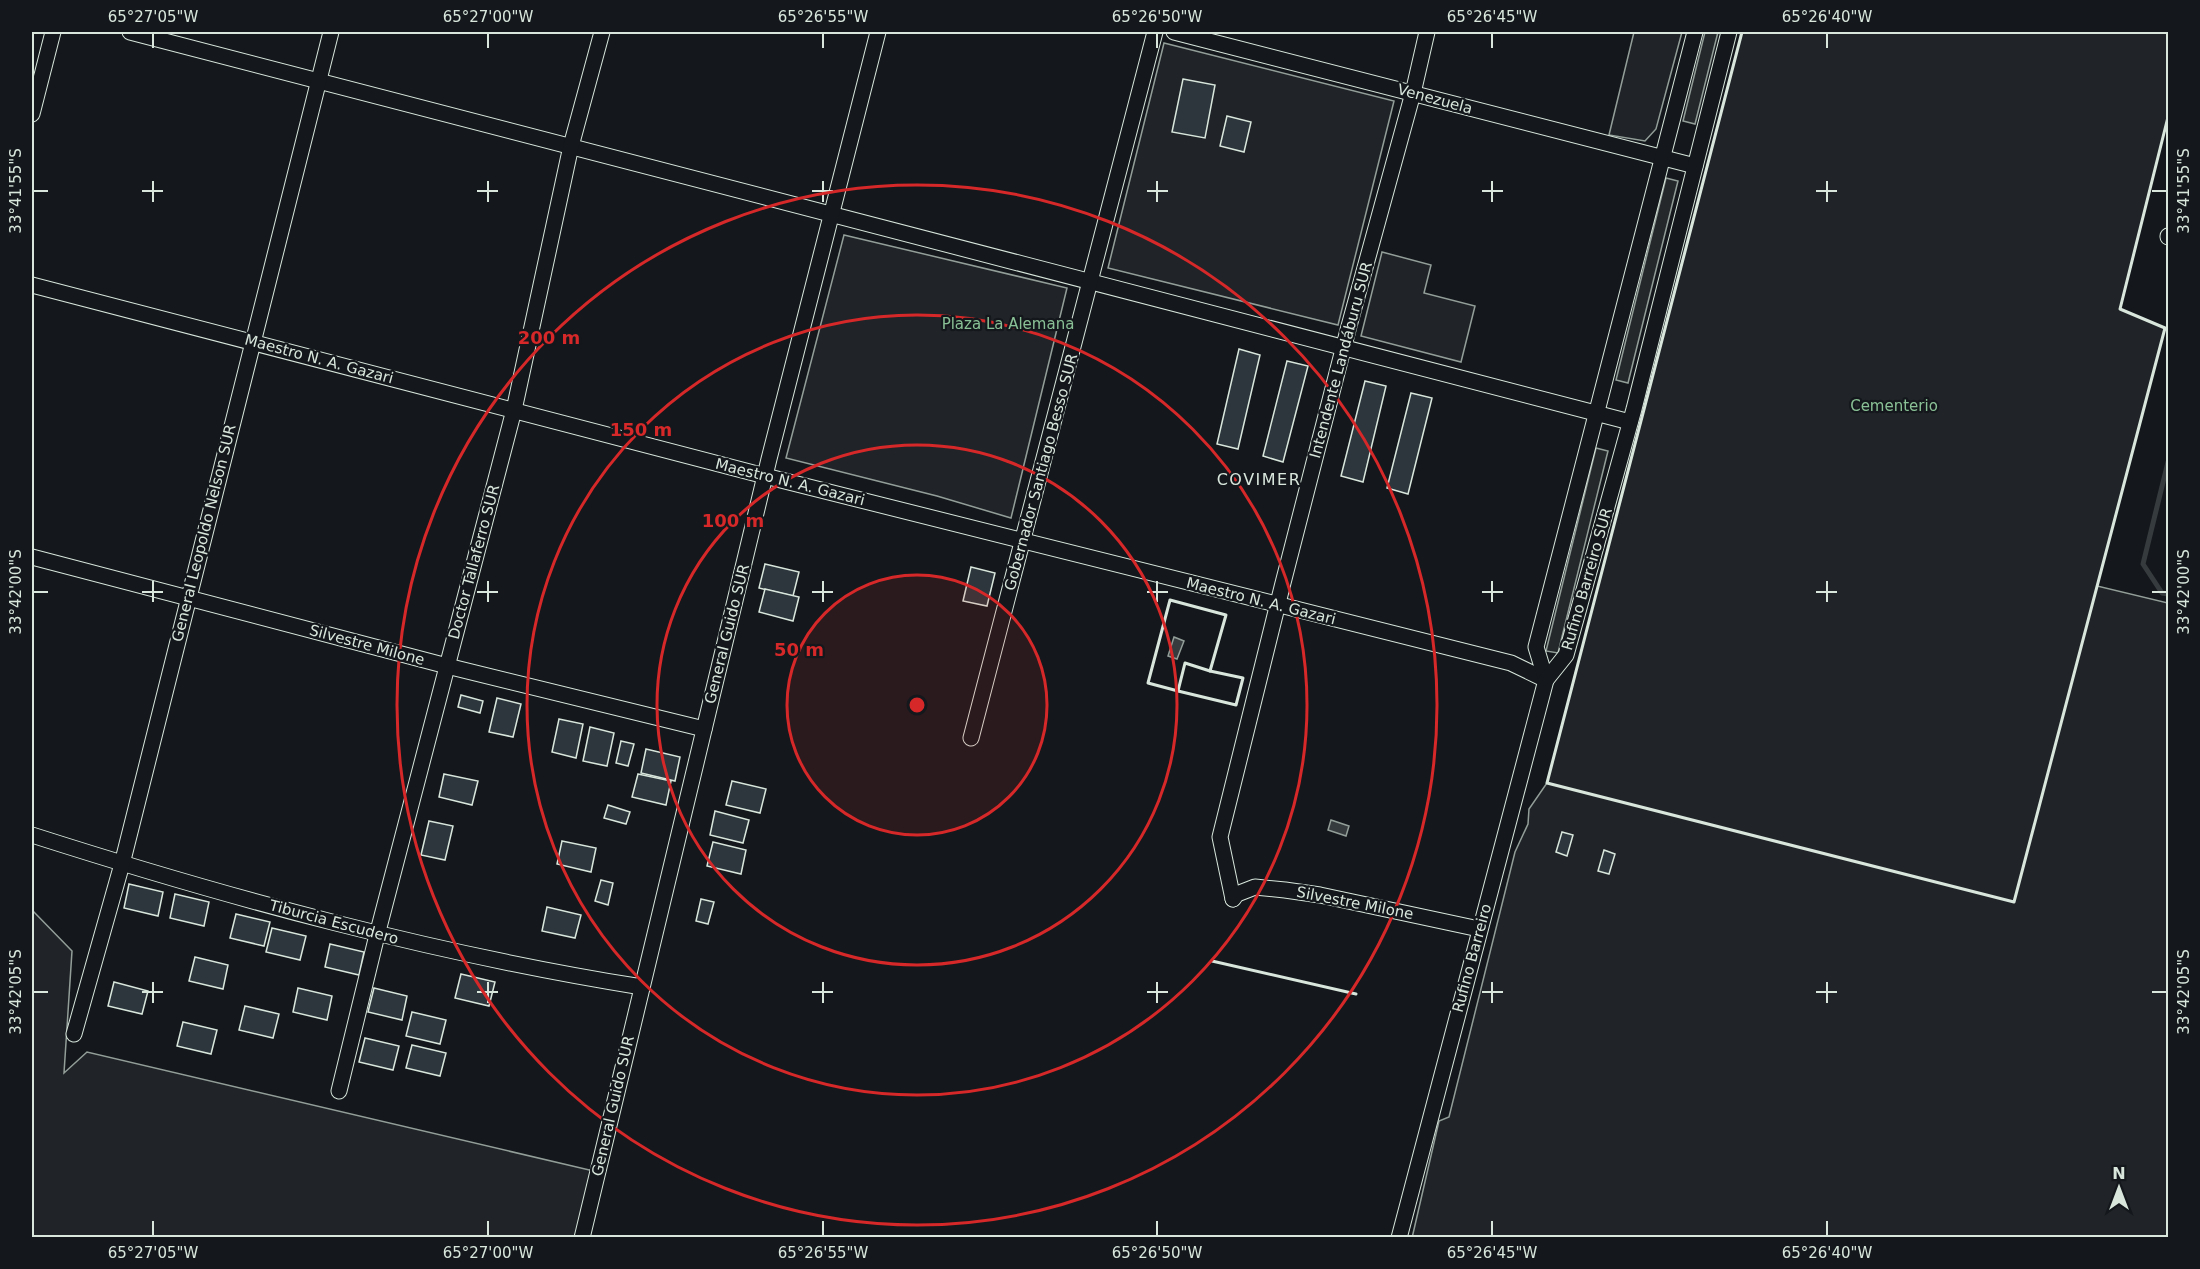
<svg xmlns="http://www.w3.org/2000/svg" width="2200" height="1269" viewBox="0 0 2200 1269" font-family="'DejaVu Sans',sans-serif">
  <rect width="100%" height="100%" fill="#14181c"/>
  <g fill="#202428" stroke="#939e99" stroke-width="1.5">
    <polygon points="1634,32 1682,32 1656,129 1645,141 1609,135"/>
    <polygon points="1742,32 2168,32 2168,117 2120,309 2165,328 2097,586 2168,603 2168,1237 1412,1238 1439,1121 1449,1117 1515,852 1528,824 1529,809 1547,783"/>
    <polygon points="1164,43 1394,101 1338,325 1108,268"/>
    <polygon points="844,235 1067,288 1011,518 937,496 786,458"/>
    <polygon points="1382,252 1431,265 1424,293 1475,306 1461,362 1361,336"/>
    <polygon points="32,910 72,951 64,1073 87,1052 598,1172 582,1237 32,1237"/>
  </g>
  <g fill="#24282b" stroke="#939e99" stroke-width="1.5">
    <polygon points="1705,32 1718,32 1695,124 1683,121"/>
    <polygon points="1666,178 1678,181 1628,383 1616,380"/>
    <polygon points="1596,448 1608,451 1558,653 1546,651"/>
  </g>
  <g fill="#363b3e" stroke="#939e99" stroke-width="1.5">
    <polygon points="1174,637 1184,641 1177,659 1168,656"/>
    <polygon points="1331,820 1349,826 1346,836 1328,830"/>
  </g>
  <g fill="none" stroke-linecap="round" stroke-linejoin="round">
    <polyline stroke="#363b3e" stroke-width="5" points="2168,462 2143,564 2162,593 2168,594"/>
  </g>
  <g fill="#2c363c" stroke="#d8e6dc" stroke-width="1.5">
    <polygon points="1183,79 1215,85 1205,138 1172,132"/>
    <polygon points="1227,116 1251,122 1244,152 1220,146"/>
    <polygon points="1239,349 1260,355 1238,449 1217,444"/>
    <polygon points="1287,361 1308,366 1283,462 1263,456"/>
    <polygon points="1365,381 1386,386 1363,482 1341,476"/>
    <polygon points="1411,393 1432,398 1408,494 1387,488"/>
    <polygon points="765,564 799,572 793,596 759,588"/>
    <polygon points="971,567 995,573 987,606 963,601"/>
    <polygon points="765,589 799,597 793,621 759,612"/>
    <polygon points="461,695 483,701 480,713 458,707"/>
    <polygon points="497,698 521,704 513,737 489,732"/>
    <polygon points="559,719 583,724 576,758 552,752"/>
    <polygon points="590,727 614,733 607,766 583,761"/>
    <polygon points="621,741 634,744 628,766 616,763"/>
    <polygon points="646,749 680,757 675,781 641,773"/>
    <polygon points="444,774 478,781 472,805 439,797"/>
    <polygon points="638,774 671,781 666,805 632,797"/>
    <polygon points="732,781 766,789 760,813 726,805"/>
    <polygon points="608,805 630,812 626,824 604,818"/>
    <polygon points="715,811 749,820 743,843 710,835"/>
    <polygon points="429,821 453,826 445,860 421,855"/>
    <polygon points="1562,832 1573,835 1567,856 1556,852"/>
    <polygon points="562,841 596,848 591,872 557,864"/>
    <polygon points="713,842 746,850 741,874 707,866"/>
    <polygon points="1604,850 1615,854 1609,874 1598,871"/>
    <polygon points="601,880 613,883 608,905 595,901"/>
    <polygon points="129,884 163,892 158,916 124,908"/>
    <polygon points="175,894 209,902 204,926 170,918"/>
    <polygon points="701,899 714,902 708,924 696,921"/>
    <polygon points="547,907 581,915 575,938 542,931"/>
    <polygon points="236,914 270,922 264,946 230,938"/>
    <polygon points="272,928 306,936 300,960 266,952"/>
    <polygon points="330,944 364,952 359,975 325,967"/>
    <polygon points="195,957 228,965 223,989 189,981"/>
    <polygon points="461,974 495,982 489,1006 455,998"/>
    <polygon points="114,982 148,991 142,1014 108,1006"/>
    <polygon points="298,988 332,996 327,1020 293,1012"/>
    <polygon points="374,988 407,996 402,1020 368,1012"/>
    <polygon points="245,1006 279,1014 273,1038 239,1030"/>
    <polygon points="412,1012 446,1020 440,1044 406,1036"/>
    <polygon points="183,1022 217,1030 211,1054 177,1046"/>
    <polygon points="365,1038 399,1046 393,1070 359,1062"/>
    <polygon points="412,1045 446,1053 440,1076 406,1068"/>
  </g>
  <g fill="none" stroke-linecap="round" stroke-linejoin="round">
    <defs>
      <g id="minor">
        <polyline points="130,32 1630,422"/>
        <polyline points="1174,32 1695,166"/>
        <polyline points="32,114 53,32"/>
        <polyline points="2168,236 2168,237"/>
        <polyline points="32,285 765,476 1511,663 1546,680"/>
        <polyline points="32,557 447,666 704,729"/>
        <polyline points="1546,680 1536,647 1695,32"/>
        <polyline points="971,738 1155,32"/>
        <path d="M 32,835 C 232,899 435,954 642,987"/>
        <polyline points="1233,899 1220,837 1283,583 1349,326 1413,93 1427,32"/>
        <polyline points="1233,899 1237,894 1255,887 1285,890 1320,895 1479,929"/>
        <polyline points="74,1034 122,864 331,32"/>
        <polyline points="339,1091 377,935 514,410 571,146 602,32"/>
        <polyline points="582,1238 769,459 878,32"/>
        <polyline points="1399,1238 1546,680 1566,655 1634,409 1729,32"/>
      </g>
    </defs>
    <use href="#minor" stroke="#d8e6dc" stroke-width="17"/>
    <use href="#minor" stroke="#14181c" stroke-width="15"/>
    <g stroke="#d8e6dc" stroke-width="3">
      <polyline points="1742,32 1547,783 2014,902 2165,328 2120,309 2168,117"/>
      <polygon points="1170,600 1226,615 1210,671 1185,663 1178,691 1148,683"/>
      <polyline points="1178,691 1236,705 1243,678 1210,671"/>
      <polyline points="1212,961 1356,994"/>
    </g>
  </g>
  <path fill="none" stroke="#d8e6dc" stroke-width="2" d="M 153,33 L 153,48M 488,33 L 488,48M 823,33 L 823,48M 1157,33 L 1157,48M 1492,33 L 1492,48M 1827,33 L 1827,48M 153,181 L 153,202M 488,181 L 488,202M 823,181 L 823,202M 1157,181 L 1157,202M 1492,181 L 1492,202M 1827,181 L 1827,202M 33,191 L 48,191M 142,191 L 163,191M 477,191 L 498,191M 812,191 L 833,191M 1147,191 L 1168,191M 1482,191 L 1503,191M 1816,191 L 1837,191M 2152,191 L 2167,191M 153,581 L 153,602M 488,581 L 488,602M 823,581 L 823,602M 1157,581 L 1157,602M 1492,581 L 1492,602M 1827,581 L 1827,602M 33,592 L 48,592M 142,592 L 163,592M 477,592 L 498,592M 812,592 L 833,592M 1147,592 L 1168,592M 1482,592 L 1503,592M 1816,592 L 1837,592M 2152,592 L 2167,592M 153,982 L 153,1003M 488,982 L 488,1003M 823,982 L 823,1003M 1157,982 L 1157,1003M 1492,982 L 1492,1003M 1827,982 L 1827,1003M 33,992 L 48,992M 142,992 L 163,992M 477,992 L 498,992M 812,992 L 833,992M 1147,992 L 1168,992M 1482,992 L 1503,992M 1816,992 L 1837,992M 2152,992 L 2167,992M 153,1221 L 153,1236M 488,1221 L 488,1236M 823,1221 L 823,1236M 1157,1221 L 1157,1236M 1492,1221 L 1492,1236M 1827,1221 L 1827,1236"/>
  <circle cx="917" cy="705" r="130" fill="#d62828" fill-opacity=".12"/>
  <g fill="none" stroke="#d62828" stroke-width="3">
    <circle cx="917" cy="705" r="130"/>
    <circle cx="917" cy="705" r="260"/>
    <circle cx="917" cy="705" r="390"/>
    <circle cx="917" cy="705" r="520"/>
  </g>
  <g text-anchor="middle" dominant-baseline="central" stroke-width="4.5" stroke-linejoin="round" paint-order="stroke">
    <g font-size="15" fill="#d8e6dc" stroke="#14181c">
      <text transform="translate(1435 99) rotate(15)">Venezuela</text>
      <text transform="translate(319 359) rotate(15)">Maestro N. A. Gazari</text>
      <text transform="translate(1341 360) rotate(-75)">Intendente Landáburu SUR</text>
      <text transform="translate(1041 472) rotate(-75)">Gobernador Santiago Besso SUR</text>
      <text transform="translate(790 482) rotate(14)">Maestro N. A. Gazari</text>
      <text transform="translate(204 533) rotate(-76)">General Leopoldo Nelson SUR</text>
      <text transform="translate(474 562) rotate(-75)">Doctor Tallaferro SUR</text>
      <text transform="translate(1587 579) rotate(-74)">Rufino Barreiro SUR</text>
      <text transform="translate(1261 601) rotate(14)">Maestro N. A. Gazari</text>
      <text transform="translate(727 634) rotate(-76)">General Guido SUR</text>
      <text transform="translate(367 645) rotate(15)">Silvestre Milone</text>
      <text transform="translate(1355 903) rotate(11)">Silvestre Milone</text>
      <text transform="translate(334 922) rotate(15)">Tiburcia Escudero</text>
      <text transform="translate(1472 958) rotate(-75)">Rufino Barreiro</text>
      <text transform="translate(613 1106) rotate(-77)">General Guido SUR</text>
    </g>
    <g font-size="15" fill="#8ac095" stroke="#14181c">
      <text x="1008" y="324">Plaza La Alemana</text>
      <text x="1894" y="406">Cementerio</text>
    </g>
    <g font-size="16" letter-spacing="1.5" fill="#d8e6dc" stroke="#14181c">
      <text x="1259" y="479">COVIMER</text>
    </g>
  </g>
  <circle cx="917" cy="705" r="9" fill="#d62828" stroke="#14181c" stroke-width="3"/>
  <g font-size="18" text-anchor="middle" font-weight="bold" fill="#d62828" stroke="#14181c" stroke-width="4.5" stroke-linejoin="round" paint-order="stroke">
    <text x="549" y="344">200 m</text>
    <text x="641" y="436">150 m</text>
    <text x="733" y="527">100 m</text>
    <text x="799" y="656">50 m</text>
  </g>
  <rect width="2200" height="1269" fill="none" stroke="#14181c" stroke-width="66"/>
  <g transform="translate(2119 1188)" stroke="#14181c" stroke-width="4.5" paint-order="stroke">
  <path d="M0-4.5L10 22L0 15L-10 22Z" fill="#d8e6dc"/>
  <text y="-9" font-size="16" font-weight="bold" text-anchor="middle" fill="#d8e6dc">N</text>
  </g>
  <rect x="33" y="33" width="2134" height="1203" fill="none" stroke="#d8e6dc" stroke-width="2"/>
  <g font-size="15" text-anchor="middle" fill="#d8e6dc">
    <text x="153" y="22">65°27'05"W</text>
    <text x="488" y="22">65°27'00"W</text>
    <text x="823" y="22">65°26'55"W</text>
    <text x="1157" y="22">65°26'50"W</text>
    <text x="1492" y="22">65°26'45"W</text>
    <text x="1827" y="22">65°26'40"W</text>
    <text transform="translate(16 191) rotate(-90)" y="5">33°41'55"S</text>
    <text transform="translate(2184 191) rotate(-90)" y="5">33°41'55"S</text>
    <text transform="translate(16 592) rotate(-90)" y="5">33°42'00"S</text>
    <text transform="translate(2184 592) rotate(-90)" y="5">33°42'00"S</text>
    <text transform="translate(16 992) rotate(-90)" y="5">33°42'05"S</text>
    <text transform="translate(2184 992) rotate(-90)" y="5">33°42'05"S</text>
    <text x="153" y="1258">65°27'05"W</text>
    <text x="488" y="1258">65°27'00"W</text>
    <text x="823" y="1258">65°26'55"W</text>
    <text x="1157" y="1258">65°26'50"W</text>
    <text x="1492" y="1258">65°26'45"W</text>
    <text x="1827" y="1258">65°26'40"W</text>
  </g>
</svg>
